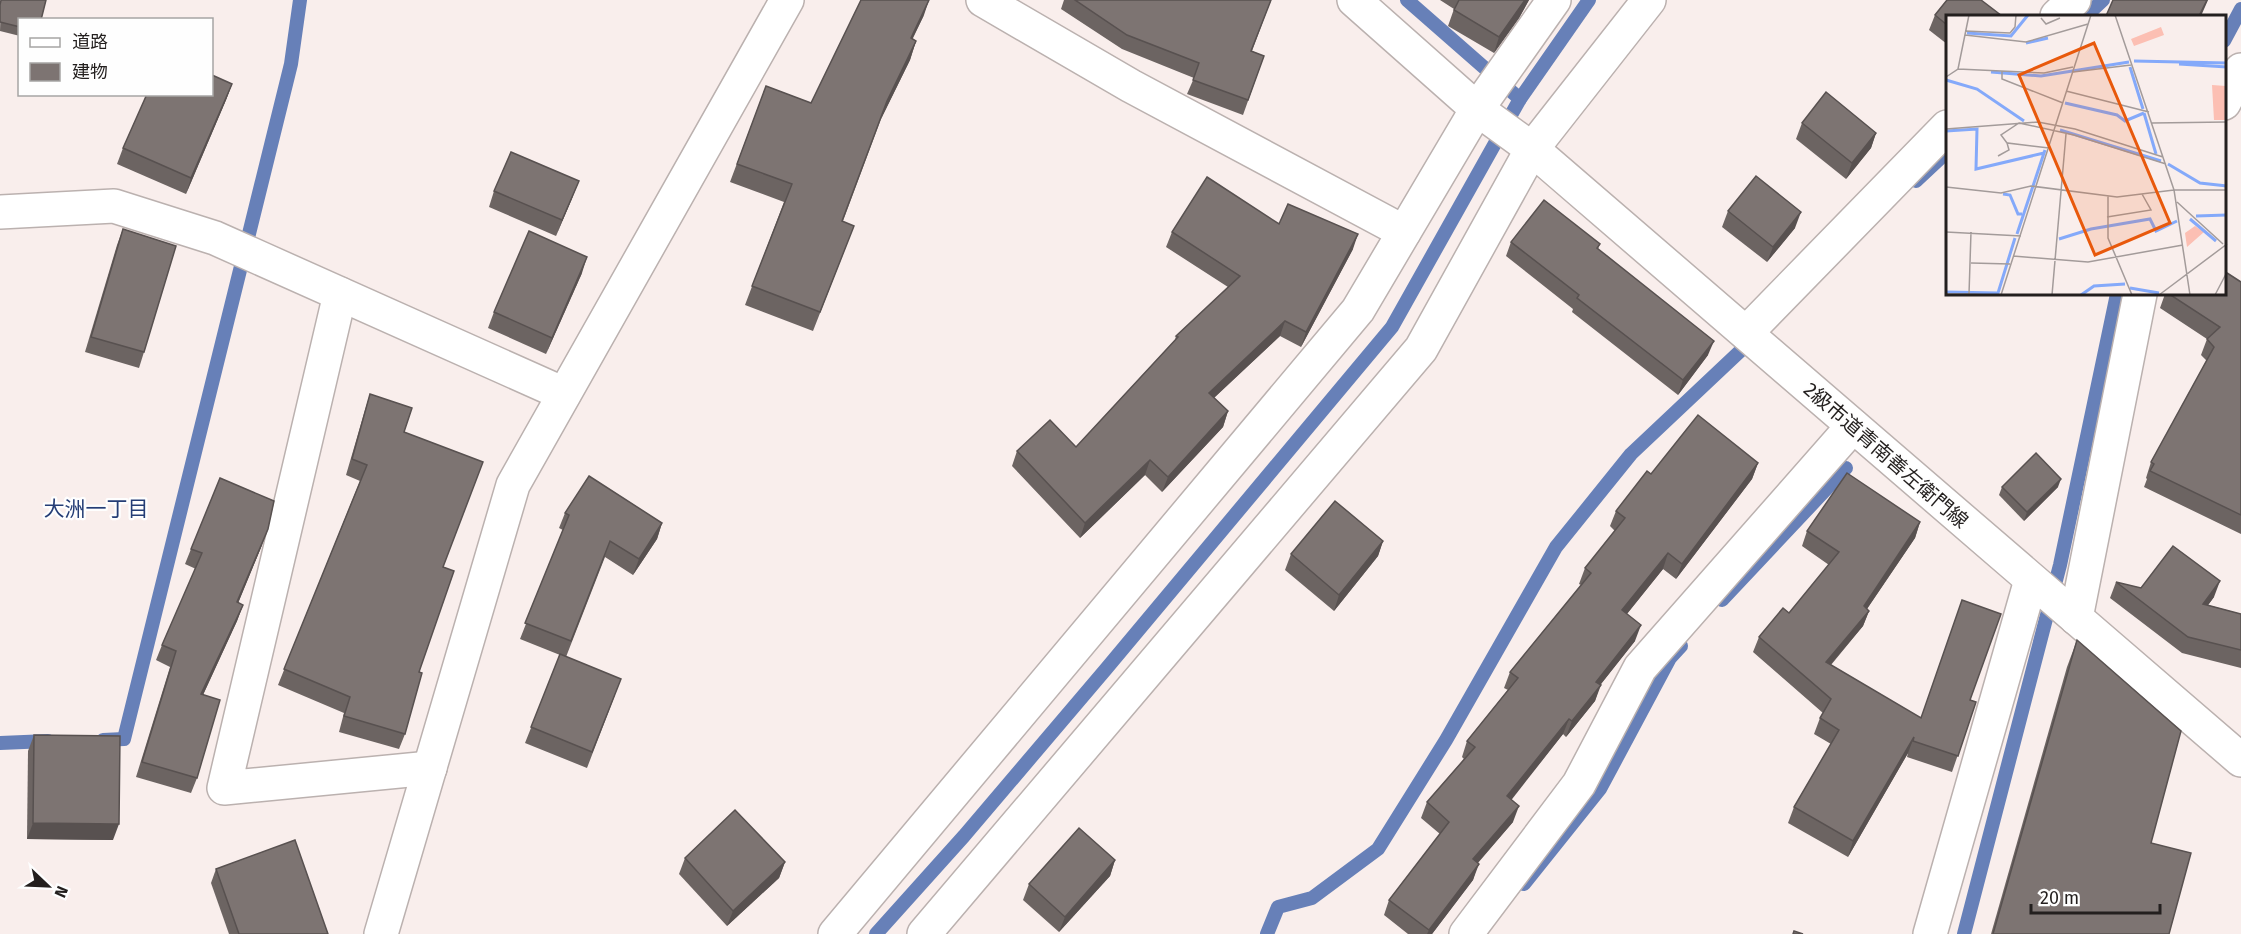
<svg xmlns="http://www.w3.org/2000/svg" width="2241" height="934" viewBox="0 0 2241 934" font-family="'Fira Sans','Noto Sans JP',sans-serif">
  <rect width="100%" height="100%" fill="#f9eeec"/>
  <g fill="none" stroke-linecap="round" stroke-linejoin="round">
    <g stroke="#6780b8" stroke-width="14">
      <polyline points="1407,0 1520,99"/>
      <polyline points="2086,16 2103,0"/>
      <polyline points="2224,41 2241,9"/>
      <polyline points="1916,181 1947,152"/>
      <polyline points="1722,600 1846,468"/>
      <polyline points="103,740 124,739 291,64 300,0"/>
      <polyline points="0,743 48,741"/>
      <polyline points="1524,884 1600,789 1670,658 1681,646"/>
      <polyline points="876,934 964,836 1106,669 1392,327 1520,99 1589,0"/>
      <polyline points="1267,934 1278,907 1312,898 1378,849 1446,740 1556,547 1631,454 1753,339"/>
      <polyline points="1964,934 2060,565 2117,294"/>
    </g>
    <defs>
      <g id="minor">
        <polyline points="983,0 1131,86 1404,232"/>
        <polyline points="2057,16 2074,0"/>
        <polyline points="2224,103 2241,70"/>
        <polyline points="0,212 114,206 215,238 564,394"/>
        <polyline points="340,294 224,788 430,768"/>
        <polyline points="1746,333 1947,127"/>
        <polyline points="2076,618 2140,294"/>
        <polyline points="381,934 513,485 787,0"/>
        <polyline points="835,934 1358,310 1477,109 1554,0"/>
        <polyline points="924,934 1421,349 1532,149 1649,0"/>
        <polyline points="1466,934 1579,784 1640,668 1853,426"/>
        <polyline points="1930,934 2031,580"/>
      </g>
      <polyline id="tertiary" points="1354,0 1477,109 1532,149 2241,760"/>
    </defs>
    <use href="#minor" stroke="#bbb1af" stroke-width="36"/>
    <use href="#tertiary" stroke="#bbb1af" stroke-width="36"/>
    <use href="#minor" stroke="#fff" stroke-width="33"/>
    <use href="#tertiary" stroke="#fff" stroke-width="33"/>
  </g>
  <g fill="#6c6462">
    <polygon points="1,0 46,0 20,20 20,36 0,31"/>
    <polygon points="1064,0 1271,0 1252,51 1264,56 1243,115 1187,94 1194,78 1122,49 1061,9"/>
    <polygon points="1440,0 1529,0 1519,18 1494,53 1448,26 1454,9"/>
    <polygon points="924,15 912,39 916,41 910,60 881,119 843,221 847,244 813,331 745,305 784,202 730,182 766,86 811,103"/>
    <polygon points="1935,15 1947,16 1947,44 1929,30"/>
    <polygon points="232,84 226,100 186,194 117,164 123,148"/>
    <polygon points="1802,123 1876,133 1871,148 1846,179 1796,139"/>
    <polygon points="494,191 573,196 556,236 489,207"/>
    <polygon points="1728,211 1795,228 1767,262 1722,227"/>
    <polygon points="1279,224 1353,249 1301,347 1280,336 1214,398 1228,411 1223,427 1162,492 1145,475 1080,538 1012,466 1017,451 1076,447 1175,340 1176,336 1228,287 1166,247 1172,232"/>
    <polygon points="123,229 144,352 139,368 85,352 117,245"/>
    <polygon points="1511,242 1600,244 1598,249 1708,355 1678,395 1572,312 1573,309 1506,256"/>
    <polygon points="582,273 546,354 488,328 494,312"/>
    <polygon points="2241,282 2241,534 2144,487 2147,479 2146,478 2151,462 2207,361 2201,355 2207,339 2160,308 2165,294 2224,294"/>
    <polygon points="370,394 404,432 444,567 405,734 399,749 339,732 344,713 278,685 360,481 346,475 365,410"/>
    <polygon points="1758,463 1752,479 1676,579 1663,569 1627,614 1635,641 1600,685 1595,701 1566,737 1563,734 1511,799 1513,822 1478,863 1473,880 1432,934 1408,934 1384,915 1389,900 1440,834 1421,818 1427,802 1464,759 1462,757 1467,741 1508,690 1504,688 1510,672 1581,585 1579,584 1585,568 1615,531 1610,526 1616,511 1651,474"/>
    <polygon points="2002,487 2058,487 2024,521 1999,495"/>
    <polygon points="565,513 662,523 657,539 633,575 605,557 566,657 615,695 587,768 525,743 560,655 520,639 563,530 559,528"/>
    <polygon points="1920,522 1915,538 1867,609 1869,611 1863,626 1831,665 1920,718 1970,700 1976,702 1952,772 1907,757 1908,753 1848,857 1788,823 1794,807 1831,744 1814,734 1820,718 1823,713 1753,652 1759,637 1789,613 1829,565 1802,546 1807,531"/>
    <polygon points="1383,541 1378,556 1334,611 1285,570 1291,554"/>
    <polygon points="262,545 238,603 243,605 237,621 203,695 197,778 191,793 136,777 170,667 156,660 162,645 196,569 185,564 191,549"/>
    <polygon points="2116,582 2141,588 2214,597 2208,605 2241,614 2241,668 2182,653 2110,598"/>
    <polygon points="2077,640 2151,843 2169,934 1991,934 2067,667"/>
    <polygon points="34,735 113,840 27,839 28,751"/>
    <polygon points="685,858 785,862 779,878 727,926 679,874"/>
    <polygon points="1115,860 1110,876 1059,932 1023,900 1029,884"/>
    <polygon points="216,869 328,934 229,934 211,883"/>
  </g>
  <g fill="#585150">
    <polygon points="929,0 924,15 904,57 911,38"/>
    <polygon points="1525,0 1529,0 1519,18 1494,53 1499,37"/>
    <polygon points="2207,0 2208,0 2201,16 2199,16"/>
    <polygon points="916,41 910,60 881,119 887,101"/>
    <polygon points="232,84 226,100 186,194 191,178"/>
    <polygon points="1876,133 1871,148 1846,179 1852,163"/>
    <polygon points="579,181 573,196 556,236 562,220"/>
    <polygon points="1801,212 1795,228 1767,262 1773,247"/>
    <polygon points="1358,234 1353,249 1301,347 1306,332"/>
    <polygon points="587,257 582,273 546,354 552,338"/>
    <polygon points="1285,321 1280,336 1203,408 1209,393"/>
    <polygon points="1714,341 1708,355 1678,395 1683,380"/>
    <polygon points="1228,411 1223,427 1162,492 1168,477"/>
    <polygon points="1150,460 1145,475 1080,538 1085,523"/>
    <polygon points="1758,463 1752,479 1676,579 1682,564"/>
    <polygon points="2061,479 2058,487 2024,521 2027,512"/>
    <polygon points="1920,522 1915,538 1858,622 1864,606"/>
    <polygon points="662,523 657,539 633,575 639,559"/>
    <polygon points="268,529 262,545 232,618 237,602"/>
    <polygon points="1383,541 1378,556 1334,611 1339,595"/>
    <polygon points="1668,553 1663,569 1617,626 1622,610"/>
    <polygon points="2220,581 2214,597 2197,620 2203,604"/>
    <polygon points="243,605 237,621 196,710 201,694"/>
    <polygon points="1869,611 1863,626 1820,677 1826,662"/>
    <polygon points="1641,625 1635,641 1590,698 1596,682"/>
    <polygon points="1601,685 1595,701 1566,737 1572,721"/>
    <polygon points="1569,719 1563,734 1502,812 1507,796"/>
    <polygon points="1914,737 1908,753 1848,857 1853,841"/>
    <polygon points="1519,806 1513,822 1467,875 1473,859"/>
    <polygon points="33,823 119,824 113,840 27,839"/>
    <polygon points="1115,860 1110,876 1059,932 1065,917"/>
    <polygon points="785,862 779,878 727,926 733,911"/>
    <polygon points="1479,864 1473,880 1432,934 1427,934 1429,930"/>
  </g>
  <g fill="#7d7472" stroke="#585150" stroke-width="1.5">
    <polygon points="1,0 46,0 41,20 20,20 20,27 0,22 0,5"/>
    <polygon points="861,0 929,0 911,38 916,41 887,101 842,221 854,226 820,312 752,286 792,184 737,164 766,86 811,103"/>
    <polygon points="1075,0 1271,0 1251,51 1264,56 1248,100 1193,80 1199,63 1127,35"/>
    <polygon points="1459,0 1525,0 1499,37 1454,10"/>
    <polygon points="1947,0 1981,0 2002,16 1947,16 1947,25 1935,15"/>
    <polygon points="2113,0 2207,0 2199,16 2106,16"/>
    <polygon points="212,75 232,84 191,178 123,148 147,94 212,94"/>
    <polygon points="1826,92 1876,133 1852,163 1802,123"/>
    <polygon points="511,152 579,181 562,220 494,191"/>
    <polygon points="1756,176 1801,212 1773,247 1728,211"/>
    <polygon points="1207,177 1279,224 1288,204 1358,234 1306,332 1285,321 1209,393 1228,411 1168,477 1150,460 1085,523 1017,451 1050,420 1076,447 1178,337 1176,336 1240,276 1172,232"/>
    <polygon points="1544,200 1600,244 1597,248 1714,341 1683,380 1577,298 1579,295 1511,242"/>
    <polygon points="123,229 176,246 144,352 91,337"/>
    <polygon points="529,231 587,257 552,338 494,312"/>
    <polygon points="2224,271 2241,282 2241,515 2150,471 2154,464 2151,462 2214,347 2207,339 2220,327 2169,294 2224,294"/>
    <polygon points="370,394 412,408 404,432 483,462 443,567 454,571 419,672 422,673 405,734 344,716 350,697 284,669 367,465 352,459"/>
    <polygon points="1698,415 1758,463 1682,564 1668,553 1622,610 1641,625 1596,682 1601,685 1572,721 1569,719 1507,796 1519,806 1473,859 1479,864 1429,930 1389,900 1449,822 1427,802 1475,747 1467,741 1518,678 1510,672 1591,573 1585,568 1625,518 1616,511 1647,471 1651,474"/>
    <polygon points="2036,453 2061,479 2027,512 2002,487"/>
    <polygon points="1847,473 1920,522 1864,606 1869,611 1826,662 1921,718 1962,600 2001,614 1970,700 1976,702 1958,756 1913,741 1914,737 1853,841 1794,807 1839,730 1820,718 1831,699 1759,637 1783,608 1789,613 1839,552 1807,531"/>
    <polygon points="589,476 662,523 639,559 610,541 571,641 525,623 569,515 565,513"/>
    <polygon points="220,478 274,501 268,529 237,602 243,605 201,694 220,700 197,778 142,762 176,651 162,645 202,553 191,549"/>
    <polygon points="1335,501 1383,541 1339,595 1291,554"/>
    <polygon points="2173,546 2220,581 2203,604 2241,614 2241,650 2188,637 2116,582 2141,588"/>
    <polygon points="2077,640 2181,731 2151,843 2191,853 2169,934 1993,934"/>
    <polygon points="560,654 621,679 592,752 531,727"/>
    <polygon points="34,735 120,736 119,824 33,823"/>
    <polygon points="735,810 785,862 733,911 685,858"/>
    <polygon points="1079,828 1115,860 1065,917 1029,884"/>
    <polygon points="295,840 328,934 239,934 216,869"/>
    <polygon points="1794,931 1803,934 1793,934"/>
  </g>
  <g text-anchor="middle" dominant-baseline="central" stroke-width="4.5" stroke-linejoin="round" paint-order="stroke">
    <g font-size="20" fill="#231f1e" stroke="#fefefe">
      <text transform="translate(1886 455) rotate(41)">2級市道青南善左衛門線</text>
    </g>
    <g font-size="21" fill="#253d75" stroke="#fefefe">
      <text x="96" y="509">大洲一丁目</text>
    </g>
  </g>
  <g transform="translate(1946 15)">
    <rect width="280" height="280" fill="#f9eeec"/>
    <path d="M 215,12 L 218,20 L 188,31 L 185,24 ZM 266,70 L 280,71 L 280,105 L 268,105 ZM 249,211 L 258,217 L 241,232 L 239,218 Z" fill="#fcbfb3"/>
    <path fill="none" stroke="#84a9fa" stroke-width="3" d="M 21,18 L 65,21 L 82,0M 80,28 L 102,23M 188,46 L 281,48M 233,49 L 281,52M 184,52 L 197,94M 45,57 L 95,61 L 183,47M 0,65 L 31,74 L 78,106M 119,88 L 171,100 L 179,106 L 198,98M 198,98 L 210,139M 114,115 L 215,146M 0,116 L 31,114 L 30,154 L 98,138M 222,149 L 254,168 L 281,171M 57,179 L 64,180 L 72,199 L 76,199M 250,201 L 281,200M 244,204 L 270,226M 71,219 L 99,135M 113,224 L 145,214 L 204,204 L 210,216 L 231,206M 184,273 L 213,278M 0,277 L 52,278 L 69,223M 135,280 L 148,271 L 179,269"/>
    <path fill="none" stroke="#a39b9a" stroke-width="1.5" d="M 169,0 L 228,175 L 244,280M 95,3 L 100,9 L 114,3M 19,16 L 64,18 L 69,12 L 70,0M 19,20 L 80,27 L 142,9M 12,54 L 98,58 L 127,52M 56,56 L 56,64 L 117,88M 127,57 L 185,50M 0,62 L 12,54 L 23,0M 120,76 L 203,97M 206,108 L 281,107M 0,114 L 92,107 L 129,114 L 217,142M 61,128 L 55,120 L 73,108 L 128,120 L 220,149M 52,141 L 63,135 L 61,128 L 103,133M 0,172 L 55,178 L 85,171 L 171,182 L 228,175 L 281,175M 162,181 L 162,223 L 186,280M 231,187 L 277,229M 161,202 L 205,195 L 196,179M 0,217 L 75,221M 25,217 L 23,279 L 43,280M 67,241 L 142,247 L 237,230M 25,248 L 64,249M 0,279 L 23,279M 55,280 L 145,0M 106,280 L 120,119M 213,280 L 281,229M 269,280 L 281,257"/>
    <path fill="#e8590c" fill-opacity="0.15" stroke="#e8590c" stroke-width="3" d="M 148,28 L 224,208 L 149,240 L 73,60 Z"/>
    <rect width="280" height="280" fill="none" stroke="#231f1e" stroke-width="3"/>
  </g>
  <rect x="18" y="18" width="195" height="78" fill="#fefefe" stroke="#a6a5a4" stroke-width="1.5"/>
  <rect x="30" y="38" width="30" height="9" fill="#ffffff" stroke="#a6a5a4" stroke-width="1.5"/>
  <text x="72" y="48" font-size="18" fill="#231f1e">道路</text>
  <rect x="30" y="63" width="30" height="18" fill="#7d7472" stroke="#a6a5a4" stroke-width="1.5"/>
  <text x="72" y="78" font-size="18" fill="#231f1e">建物</text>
  <g transform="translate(48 886) rotate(113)" stroke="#fefefe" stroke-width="4.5" paint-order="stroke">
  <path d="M0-4.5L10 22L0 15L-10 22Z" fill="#231f1e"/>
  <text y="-9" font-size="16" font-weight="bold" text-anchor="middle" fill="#231f1e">N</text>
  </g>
  <path d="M2031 904v9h129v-9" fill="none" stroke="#231f1e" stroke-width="3"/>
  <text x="2040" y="904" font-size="18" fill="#231f1e" stroke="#fefefe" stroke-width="4.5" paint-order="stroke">20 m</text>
</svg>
